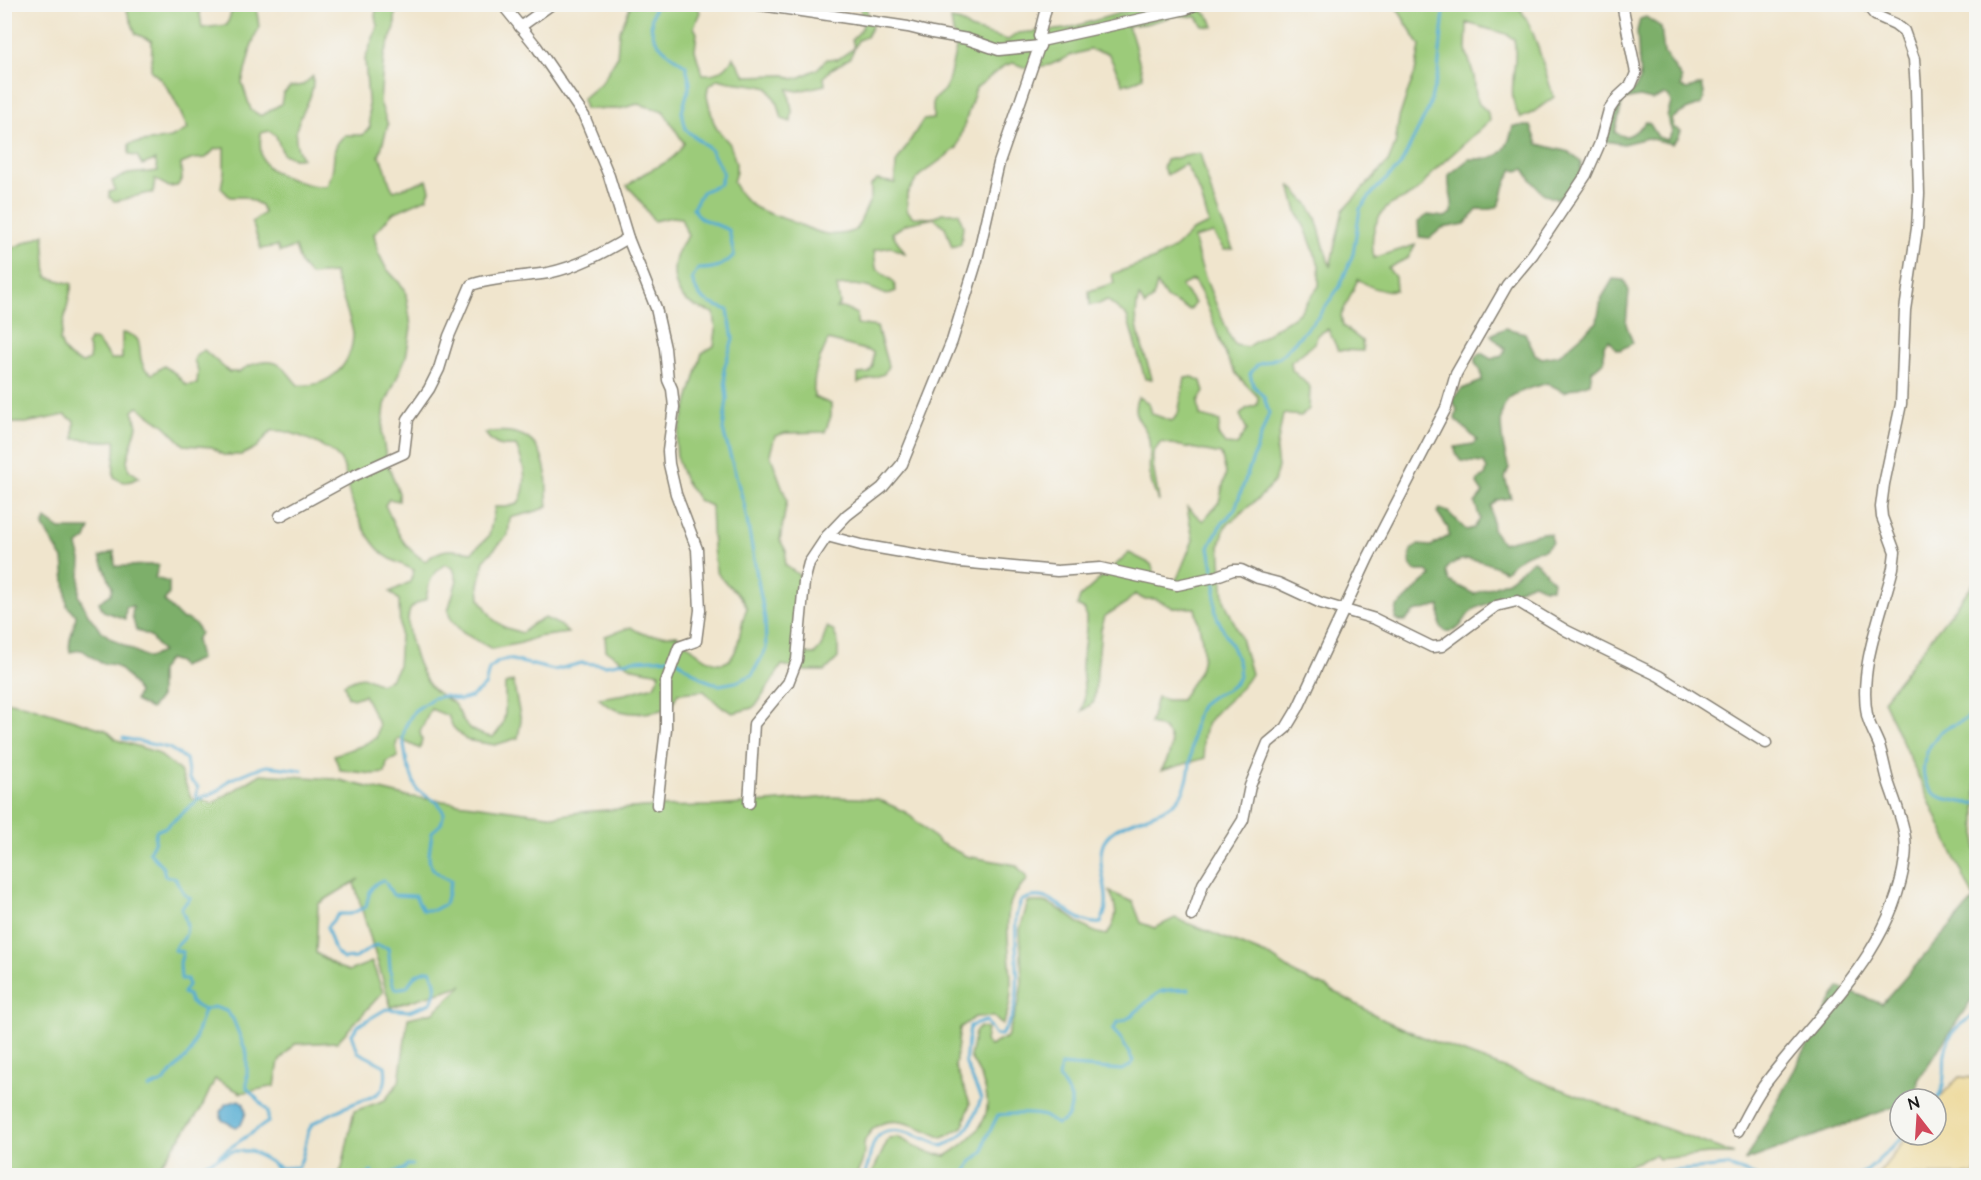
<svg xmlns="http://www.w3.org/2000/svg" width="1981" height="1180" viewBox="0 0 1981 1180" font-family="'Architects Daughter',sans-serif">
  <rect width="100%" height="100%" fill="#f6f6f2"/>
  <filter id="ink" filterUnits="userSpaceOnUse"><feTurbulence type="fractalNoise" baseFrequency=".0167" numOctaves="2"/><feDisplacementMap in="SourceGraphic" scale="12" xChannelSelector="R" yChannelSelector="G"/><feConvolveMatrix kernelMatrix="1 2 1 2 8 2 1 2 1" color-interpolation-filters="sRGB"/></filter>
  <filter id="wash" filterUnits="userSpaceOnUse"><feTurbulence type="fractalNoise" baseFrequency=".008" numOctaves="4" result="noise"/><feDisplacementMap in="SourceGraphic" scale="24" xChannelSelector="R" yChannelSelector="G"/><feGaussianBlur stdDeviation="1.35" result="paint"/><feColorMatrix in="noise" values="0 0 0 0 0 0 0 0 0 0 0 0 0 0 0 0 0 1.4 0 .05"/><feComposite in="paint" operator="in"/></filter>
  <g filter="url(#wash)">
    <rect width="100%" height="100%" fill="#f0e5cd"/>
    <g fill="#9ccb7a" stroke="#5c744b" stroke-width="1.5">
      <path d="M 1205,4 L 1200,9 L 1211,19 L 1214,27 L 1203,26 L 1197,17 L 1177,15 L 1145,24 L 1127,26 L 1132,35 L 1143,77 L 1131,83 L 1123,84 L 1108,53 L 1089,50 L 1072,55 L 1050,65 L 1026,68 L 1013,63 L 1004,66 L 976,88 L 957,148 L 919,176 L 907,194 L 907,210 L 913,217 L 932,218 L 942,213 L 959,213 L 963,226 L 961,244 L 952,247 L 945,227 L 934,218 L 906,224 L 892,233 L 905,253 L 891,247 L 874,250 L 876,268 L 894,282 L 896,291 L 886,295 C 869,286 855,283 837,286 L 840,304 L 836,308 L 844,308 L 857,314 L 857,324 L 877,327 L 888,366 L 884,374 L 858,383 L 858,374 L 869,373 L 873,366 L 873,352 L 828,340 C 819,360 812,375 814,397 L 831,404 L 831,416 L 825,432 L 785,433 L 775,436 L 770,454 L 787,500 L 780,540 L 786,551 L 785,565 L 799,575 C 795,601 798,627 796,653 L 815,654 L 821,647 L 827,627 L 833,630 L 838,642 L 838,658 L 825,671 L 806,671 L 782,665 L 758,703 L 752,708 L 733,713 L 720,706 L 704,691 L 678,693 L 671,707 C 649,715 616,718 599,698 L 625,694 L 654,686 L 660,673 L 633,668 L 606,650 L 605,636 L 631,627 C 644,638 661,635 677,635 C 691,647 724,683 736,649 C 741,635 741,621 747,608 C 740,590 723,585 717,572 C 712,560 712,521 711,506 L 698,500 L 684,479 L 677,459 L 676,442 L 702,353 L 714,346 L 716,330 L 714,313 C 703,309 687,305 680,294 C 669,275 674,252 688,236 L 681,218 L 672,217 L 654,221 L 635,194 L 627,186 C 633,182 640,175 647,172 C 664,163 674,161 684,143 L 663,111 L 638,104 L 619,109 L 585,109 L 582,99 L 602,82 L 617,57 L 619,32 L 631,5 L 697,5 L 700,12 L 694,27 L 697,33 L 695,50 L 702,74 C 717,75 727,70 733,57 L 746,76 L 785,75 L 793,79 L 801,77 L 817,69 L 827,59 L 838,59 L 854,48 L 852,39 C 867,27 864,21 859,5 L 865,5 L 872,26 L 866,37 L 858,40 L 850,58 L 830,70 L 824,77 L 825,85 L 798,91 L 788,89 L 792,111 L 791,122 L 782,119 L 778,104 L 768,88 C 751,83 734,84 718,79 L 708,87 L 707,96 L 713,120 L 717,129 L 730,144 L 736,163 L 736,172 L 733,182 C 748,211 765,211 793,222 C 819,232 828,240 856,230 L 871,198 L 871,185 L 877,180 L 895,183 L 896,163 L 923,120 L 933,119 L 933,100 L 944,90 L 948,82 L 956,49 L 951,20 L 961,22 L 970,29 L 1008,40 L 1018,33 L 1066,29 L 1147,5 Z"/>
      <path d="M 134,5 L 196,5 L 199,7 L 202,28 L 227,25 L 232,10 L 230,5 L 256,5 L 259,27 L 252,44 L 242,83 L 251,110 L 261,116 L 281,104 L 283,94 L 290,87 L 303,85 L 313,76 C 316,109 282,122 302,158 L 293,158 L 283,154 L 276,136 L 269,131 L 261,133 C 260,142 259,157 266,165 C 275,176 313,188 327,186 C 329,181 331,176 332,172 C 336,155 330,148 345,135 L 363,135 L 370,127 L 365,59 L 378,25 L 375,16 L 377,5 L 395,5 L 395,27 L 384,55 L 380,102 L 388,125 L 379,156 C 390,169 385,181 394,191 L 427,180 L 430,190 L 427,198 L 393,213 L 374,234 L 378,252 L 386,268 L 405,289 L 410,319 L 411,328 L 406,357 L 385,405 L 382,434 L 387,463 L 399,493 L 399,501 L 389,499 L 385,505 C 397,530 400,545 425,561 C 443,547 450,549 472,552 L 489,536 L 495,507 L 506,507 L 518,504 C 529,484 525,466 516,446 C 501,447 494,446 485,433 C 516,428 538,435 545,468 C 548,480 546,493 548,506 C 537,513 523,514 510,518 L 508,535 L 484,560 L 479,585 L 480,599 L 493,619 L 504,627 L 522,633 L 534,623 L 545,618 L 560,625 L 568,633 L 537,637 L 521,643 L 492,649 L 463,633 L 451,620 L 448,611 L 457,580 L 453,568 L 445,564 C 430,576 429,581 426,599 C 419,603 411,605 409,613 C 404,631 419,673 431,687 C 437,694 446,697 453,703 C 458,708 460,713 462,719 C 468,730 481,735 493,737 C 510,721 504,705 505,684 L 513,681 L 521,721 L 518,738 L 495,745 L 466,740 L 453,727 L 448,716 L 431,709 L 420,732 L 422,740 L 420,749 L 398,738 L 396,745 L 398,757 L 387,762 L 385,773 L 373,774 L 340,770 L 334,755 L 361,746 L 376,738 L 379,725 L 364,695 L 353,699 L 348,697 L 344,684 C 361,675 363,675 380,684 L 391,679 L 398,667 L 400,636 L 399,600 L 390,592 L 410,582 L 414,570 C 403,565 389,560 381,552 C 367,538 356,515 350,496 C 346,485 348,472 341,461 C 332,447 287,428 271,431 L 257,447 L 242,455 L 223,455 L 212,447 L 184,445 L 165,426 L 138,407 L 133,411 L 137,426 L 127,460 L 129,470 L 139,477 C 129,483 123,484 114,477 C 112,464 117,453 115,440 C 101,444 89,438 74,439 L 74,421 L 65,415 L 26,423 L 5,423 L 4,384 L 6,384 L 5,373 L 4,272 L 8,250 L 44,234 L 47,277 L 72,284 L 60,340 C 63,353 70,360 83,363 L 89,360 L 90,352 L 87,344 L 90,339 L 97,341 L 111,359 L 122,359 L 122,333 C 148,335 135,352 144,367 C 145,370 149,372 152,374 L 164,366 L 175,373 L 186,385 L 197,384 L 198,371 L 194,360 L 197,354 L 204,350 L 229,372 L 239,372 C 249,364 269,357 281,366 C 287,370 292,379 298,385 C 328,388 351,367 353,336 C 354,326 337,285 334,273 L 310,275 L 301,265 L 295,247 L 280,252 L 277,246 L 261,249 L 252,222 L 264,213 L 261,205 L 245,197 L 230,197 L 221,188 L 224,172 L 224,148 L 215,149 L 206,158 L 193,159 L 181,164 L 182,180 L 177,186 L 169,187 L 155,179 L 153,193 C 139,193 127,201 114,201 L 109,197 L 109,192 L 115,190 L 112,181 L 128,174 L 158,171 L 155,160 L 142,165 L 137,156 L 129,155 L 129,144 L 171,138 L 188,129 C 178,109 171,85 151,71 L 152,41 L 136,34 L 127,11 Z"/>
      <path d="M 1395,5 L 1517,5 C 1536,27 1543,69 1554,97 L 1532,113 L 1521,118 C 1503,96 1520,64 1514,39 L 1506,34 L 1467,23 L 1466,50 L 1474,76 L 1476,96 L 1479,104 L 1487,111 L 1490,120 C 1473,136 1456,151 1438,167 C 1430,174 1425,184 1417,191 C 1407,200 1390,201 1382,213 C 1372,226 1371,243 1374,258 L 1415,245 L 1408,258 L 1388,268 L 1395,277 L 1396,290 C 1380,292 1371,288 1358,279 L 1341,316 L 1343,326 L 1362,341 L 1363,351 L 1338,350 L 1328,329 L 1317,335 L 1315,343 L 1291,362 L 1292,370 L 1310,387 L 1309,409 L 1301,416 L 1283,414 L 1276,452 L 1278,467 L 1274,482 L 1261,496 L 1225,527 L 1220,545 L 1224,600 L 1241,638 L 1251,674 C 1232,708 1194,712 1205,758 L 1161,771 C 1173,752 1179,730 1150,724 L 1157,697 L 1167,700 L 1181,700 C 1186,690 1194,681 1199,671 C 1208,653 1199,627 1195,608 L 1174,608 L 1155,599 L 1143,599 L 1135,594 L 1126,603 L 1105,616 L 1101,629 L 1094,702 L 1082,711 C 1087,696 1083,683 1082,668 C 1082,648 1089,629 1085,610 L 1077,606 L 1080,597 L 1129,553 L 1151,564 L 1159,584 L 1177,579 L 1193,540 L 1187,507 L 1203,521 L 1219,502 L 1226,473 L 1221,454 L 1161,442 C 1159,445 1154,450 1153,454 C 1151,463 1158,490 1159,502 C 1155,494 1151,484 1150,475 C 1148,462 1152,449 1148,436 C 1143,421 1129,416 1138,397 L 1149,403 L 1152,414 L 1172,421 L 1178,414 L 1185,378 L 1193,377 L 1201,381 L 1204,392 L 1198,401 L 1200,416 L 1220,421 L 1218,435 L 1225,444 L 1237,445 L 1247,430 L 1240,415 L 1246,409 L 1257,405 L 1258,397 C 1250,388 1239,379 1233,369 C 1216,341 1212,306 1193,280 L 1181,286 L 1195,303 L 1190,310 L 1166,298 L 1157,284 L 1153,298 L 1145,306 L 1139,296 C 1130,323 1145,352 1152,379 L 1145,379 L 1127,316 L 1107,300 L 1099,304 L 1090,305 L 1089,291 L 1114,283 L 1112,274 L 1155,259 L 1176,247 L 1192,231 L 1209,224 L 1200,192 L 1185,164 L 1167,175 L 1163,168 L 1166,160 L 1200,153 L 1215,205 L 1233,249 L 1224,250 L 1213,233 L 1194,238 C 1200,273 1217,304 1230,337 L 1235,345 L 1247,347 L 1299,313 L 1319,286 L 1319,265 L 1306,230 L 1297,212 L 1290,185 L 1308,204 L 1316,218 L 1330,267 L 1343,210 L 1388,162 L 1395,145 L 1399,118 L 1408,91 L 1415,73 L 1420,46 Z"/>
      <polygon points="1976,580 1976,890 1974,899 1883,700"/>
      <path d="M 4,701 L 26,705 L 106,730 L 117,740 L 156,752 L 180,771 L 191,798 L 213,803 L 261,774 L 335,779 L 405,796 L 556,816 L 581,812 L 645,807 L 717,806 L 831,797 L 878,799 L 907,813 L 940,843 L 966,856 L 1016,865 L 1028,879 C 1023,885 1017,891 1013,897 C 997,930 1024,990 1002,1025 L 994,1017 L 975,1017 L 960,1028 L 955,1066 L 970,1103 L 963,1127 L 943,1138 C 918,1127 882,1106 865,1140 C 863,1145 865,1152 863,1158 C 862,1164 859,1170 856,1175 L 338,1175 L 342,1168 L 354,1111 L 385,1100 L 399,1082 L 408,1018 L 434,1012 L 463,985 L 391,1007 L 354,883 L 359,879 L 318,904 L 316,953 L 338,967 L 349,971 L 372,962 L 383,992 L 337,1042 L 295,1044 L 279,1061 L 275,1086 L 241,1093 L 215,1079 L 201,1109 L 158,1168 L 150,1175 L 5,1175 Z"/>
      <path d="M 1110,892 L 1133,902 L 1141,923 L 1155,928 L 1175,918 L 1271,957 L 1299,976 L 1326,987 L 1384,1020 L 1427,1039 L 1734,1154 L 1709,1154 L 1659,1159 L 1655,1155 L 1602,1176 L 871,1175 L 889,1138 L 898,1137 L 926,1152 L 946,1156 C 992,1128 999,1102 970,1057 L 975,1032 L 980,1027 L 987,1029 L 985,1041 L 990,1046 L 1007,1037 L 1019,1002 L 1022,982 L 1020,929 L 1028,902 C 1034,902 1042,901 1047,903 C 1070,911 1080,931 1107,935 C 1118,918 1118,911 1110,892 Z"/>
    </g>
    <g fill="#7daf6a" stroke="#4c6643" stroke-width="1.5" fill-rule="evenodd">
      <path d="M 1646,17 L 1661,27 L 1664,53 L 1682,79 L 1681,87 L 1687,89 L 1702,85 C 1704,92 1706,97 1702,104 L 1686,110 L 1671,119 L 1674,128 L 1681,131 L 1678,138 L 1672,144 L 1647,138 L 1623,144 L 1606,141 L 1605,133 L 1615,115 L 1619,103 L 1634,90 L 1640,80 L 1637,31 L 1640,19 ZM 1664,95 L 1669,97 L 1671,103 L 1667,117 L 1672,132 L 1667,140 L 1658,137 L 1650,124 L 1646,122 C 1636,131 1628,142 1615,132 L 1623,100 L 1640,97 L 1652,100 Z"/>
      <path d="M 1513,126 L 1531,126 L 1538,144 L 1569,152 L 1581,162 C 1581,185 1575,187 1557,199 C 1540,196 1533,183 1524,169 L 1517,171 L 1513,169 C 1510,175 1506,181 1504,188 C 1500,207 1500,211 1478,209 L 1465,224 L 1442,228 L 1430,238 L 1419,237 L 1418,222 L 1428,215 L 1445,217 L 1452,213 C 1454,197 1447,191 1449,175 L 1469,159 C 1498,160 1507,155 1513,126 Z"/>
      <path d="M 1613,279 L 1624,280 L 1629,291 L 1626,324 L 1633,343 L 1620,350 L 1616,349 L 1609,340 L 1604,345 L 1604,361 L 1592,371 L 1590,383 L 1564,392 L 1547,383 C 1536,387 1522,390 1512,396 C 1493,407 1504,452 1509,468 L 1505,478 L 1511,498 L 1497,500 L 1491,506 L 1493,530 L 1502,543 L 1542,533 L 1550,534 L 1552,542 L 1544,550 C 1526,551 1518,559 1505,571 C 1488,562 1460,550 1446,570 L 1449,581 L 1474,594 L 1508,581 L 1533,560 C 1542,565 1545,574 1553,581 L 1552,588 L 1544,588 L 1534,583 C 1520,587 1516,592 1504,598 C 1495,603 1485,602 1473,610 C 1462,618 1463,633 1445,631 L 1440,626 L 1440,606 L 1414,612 L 1405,621 L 1398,621 L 1395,619 L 1397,607 C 1411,597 1417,585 1431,576 L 1427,571 L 1415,571 C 1408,565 1410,558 1411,550 L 1418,545 L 1431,546 L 1449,536 L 1448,528 L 1437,512 L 1440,509 L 1448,512 L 1466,530 L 1474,528 L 1480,519 L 1475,503 L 1483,493 L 1477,484 L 1478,480 L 1485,476 L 1487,469 L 1484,463 L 1461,461 L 1456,455 L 1455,447 L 1473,444 L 1477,440 L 1455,419 L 1457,410 L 1452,399 L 1462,389 L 1482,381 L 1481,371 L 1475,363 L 1475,357 L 1481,353 L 1491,359 L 1502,356 L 1505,349 L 1491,335 L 1505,328 L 1525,333 L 1535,354 L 1542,358 L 1559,355 L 1597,322 L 1601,299 Z"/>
      <path d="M 46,519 L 60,529 L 90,529 L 86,539 L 77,546 L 81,560 L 79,596 L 88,614 L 99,629 L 112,639 L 148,658 L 162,652 L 150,636 L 136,630 L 132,616 L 133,606 L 126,607 L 125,619 L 103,611 L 99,602 L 111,594 L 112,587 L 100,557 L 114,551 L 115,566 C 131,567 144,564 159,565 L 155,578 L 169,582 L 169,594 L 164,601 L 182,619 L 187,619 L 196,625 L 200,633 L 196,640 L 200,659 L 181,667 L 178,662 L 168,659 L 160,671 L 160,697 L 151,709 L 135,701 L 138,692 L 127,676 L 115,665 L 101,663 L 82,650 L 70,652 C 67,639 75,628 76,615 L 67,606 L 63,559 L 43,527 Z"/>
      <polygon points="1976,898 1976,993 1918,1080 1917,1099 1900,1099 1900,1105 1745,1161 1839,987 1882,1004 1974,899"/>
    </g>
    <polygon fill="#eeda9e" stroke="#857b5d" stroke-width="1.5" points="1959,1077 1976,1078 1976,1175 1875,1175 1879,1173 1909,1135 1936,1135 1936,1101"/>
    <polygon fill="#56add3" stroke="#396478" stroke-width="1.5" points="239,1100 244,1104 246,1113 241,1125 236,1127 222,1120 220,1112 226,1104"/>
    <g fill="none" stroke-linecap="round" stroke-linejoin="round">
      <g stroke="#56add3" stroke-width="3">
        <polyline points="1214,574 1209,547 1220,526 1235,509 1269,413 1264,397 1253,385 1250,374 1257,365 1280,357 1318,317 1340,286 1353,254 1360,209 1375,190 1400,166 1428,110 1438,73 1444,10 1446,4"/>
        <polyline points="1976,659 1970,678 1976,700"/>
        <path d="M 1976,706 C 1966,728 1950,720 1937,736 C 1922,754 1915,784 1940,797 C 1943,799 1949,799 1953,800 C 1961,802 1968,804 1976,803"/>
        <polyline points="123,738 169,748 186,759 189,779 198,787 196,795 199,799"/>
        <polyline points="149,1088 163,1082 191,1052 204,1010"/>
        <path d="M 1936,1101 C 1952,1081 1936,1054 1954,1031 C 1959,1024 1969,1019 1976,1014"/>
        <path d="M 219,1155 L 268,1122 L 268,1111 L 247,1088 L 247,1054 L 233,1019 L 226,1011 L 214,1007 L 204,1010 L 191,1003 L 188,995 L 183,993 L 188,985 L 187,979 L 181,979 L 180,963 L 183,952 L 174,950 C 177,944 181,943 184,938 C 190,927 185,918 181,908 L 190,898 L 185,895 L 175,878 L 165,876 L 163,867 L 149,852 L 155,841 L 156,831 L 166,827 L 199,799 L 218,791 L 229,780 L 253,770 L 267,766 L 302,770"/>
        <polyline points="274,1166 278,1172 290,1176"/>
        <path d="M 182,1176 L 188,1171 L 233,1151 L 251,1151 L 281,1168 L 298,1167 C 307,1153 304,1132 313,1124 C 319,1119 347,1106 355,1103 C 377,1095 389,1094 385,1066 L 358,1052 L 352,1034 L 359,1025 L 386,1009 L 409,1011 L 431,1003 C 437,990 437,983 430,970 C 418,971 412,978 407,987 L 395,989 C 388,975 391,963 388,948 L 376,945 L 355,958 L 343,959 L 335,951 L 327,927 L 339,914 L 350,914 L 366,907 C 369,894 370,883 384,880 L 393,895 L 415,896 L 423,910 L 434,910 L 445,904 L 451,881 C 422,867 429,860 432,832 L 441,824 L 444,813 L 438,803 L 417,790 L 407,764 L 403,738 L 405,727 L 414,711 L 433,698 L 445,696 L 460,700 L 471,697 L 485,686 L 489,669 L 498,662 L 508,659 L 554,670 L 582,663 L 606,665 L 634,660 L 674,658 L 703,679 L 719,685 L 736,682 L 752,675 L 766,649 L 765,619 L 744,504 L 723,430 L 727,399 L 724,369 L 733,339 L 728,310 C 706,302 699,302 692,279 L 698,269 C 714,269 723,267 734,255 L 729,230 L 700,218 L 693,208 L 702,192 L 720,184 L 723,172 L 710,149 L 686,130 L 682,112 L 690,83 L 686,66 C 663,49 641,37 656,4"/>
        <polyline points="349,1176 353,1176"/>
        <polyline points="367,1176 371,1172 374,1176"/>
        <polyline points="385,1176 404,1169 407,1165 412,1165"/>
        <path d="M 864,1176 C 870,1165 869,1149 876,1139 C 889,1119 926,1140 943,1146 C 967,1136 972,1123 981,1099 L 965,1062 L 970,1026 L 986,1021 L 995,1035 L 1001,1035 C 1028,1003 1013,957 1016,919 C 1016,913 1019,907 1021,901 C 1054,883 1070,927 1101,923 C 1103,917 1106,911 1106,905 C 1108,885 1095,861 1104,842 C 1116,818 1160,819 1178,799 C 1197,778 1186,731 1201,706 C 1210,692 1234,693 1239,676 C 1243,661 1223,631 1217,617 C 1213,606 1216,592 1215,580"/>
        <path d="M 964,1176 L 972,1161 L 983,1152 L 985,1141 L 998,1115 C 1010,1114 1031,1112 1044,1116 C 1048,1118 1052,1122 1057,1124 L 1065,1120 L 1069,1115 L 1071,1106 L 1071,1098 L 1059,1078 L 1061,1065 L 1122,1070 L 1130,1066 L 1133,1061 L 1122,1040 L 1113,1030 L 1118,1022 C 1132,1021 1146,999 1160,992 C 1168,989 1180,990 1189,989"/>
        <polyline points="1654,1176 1664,1172 1728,1166 1756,1176"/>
        <polyline points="1856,1176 1868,1170 1905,1135"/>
      </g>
    </g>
  </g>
  <g filter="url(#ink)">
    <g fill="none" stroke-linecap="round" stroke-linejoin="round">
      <defs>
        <g id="street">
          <polyline points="502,4 536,46 584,116 609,176 628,238 656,308 665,348 668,380 672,389 674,407 668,451 669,464 676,494 697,549 700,610 696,641 679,647 666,682 666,729 657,805"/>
          <polyline points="753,4 908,27 932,33 967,39 999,50 1040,46"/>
          <polyline points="520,27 552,4"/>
          <polyline points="1041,41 1186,9 1197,4"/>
          <path d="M 280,516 L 351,477 L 404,453 L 408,419 L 429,389 L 439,369 L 449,336 L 471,285 C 493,277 523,277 548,273 C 577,267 603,253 628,238"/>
          <polyline points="827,536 861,545 960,562 1057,571 1100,568 1177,585 1214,577 1233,570 1241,570 1258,578 1278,583 1321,603 1375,619 1432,647 1442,646 1496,606 1517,601 1567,631 1659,676 1766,743"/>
          <polyline points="749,803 754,724 788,683 797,660 804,582 809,563 827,536 847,515 882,488 902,464 952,341 977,260 999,163 1041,41 1039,36 1047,4"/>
          <polyline points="1192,916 1203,884 1243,820 1250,786 1268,743 1286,728 1298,708 1368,558 1446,408 1456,374 1507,285 1533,254 1586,175 1600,143 1609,110 1618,97 1631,85 1636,73 1622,4"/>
          <path d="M 1738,1131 C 1747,1114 1756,1095 1768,1080 C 1822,1009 1892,952 1905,859 C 1909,833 1897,808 1889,784 C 1885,771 1883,757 1879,745 C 1875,735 1869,725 1867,715 C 1858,668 1882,613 1893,568 L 1895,552 L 1882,517 L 1881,507 L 1884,484 L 1901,404 L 1905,310 L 1917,228 L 1919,194 L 1916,90 L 1914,59 L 1904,31 L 1895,24 L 1875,15 L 1866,4"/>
        </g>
      </defs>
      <use href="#street" stroke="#868074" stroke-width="13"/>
      <use href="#street" stroke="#fff" stroke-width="10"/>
    </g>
  </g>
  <rect width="1981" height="1180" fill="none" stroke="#f6f6f2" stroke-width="24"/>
  <g transform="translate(1918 1117) rotate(343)"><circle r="28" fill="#f6f6f2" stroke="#9f9f9c" stroke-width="1.5"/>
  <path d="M0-4.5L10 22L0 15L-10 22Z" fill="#d1495b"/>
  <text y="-9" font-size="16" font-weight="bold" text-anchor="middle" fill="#1c1c1c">N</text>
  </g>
</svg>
